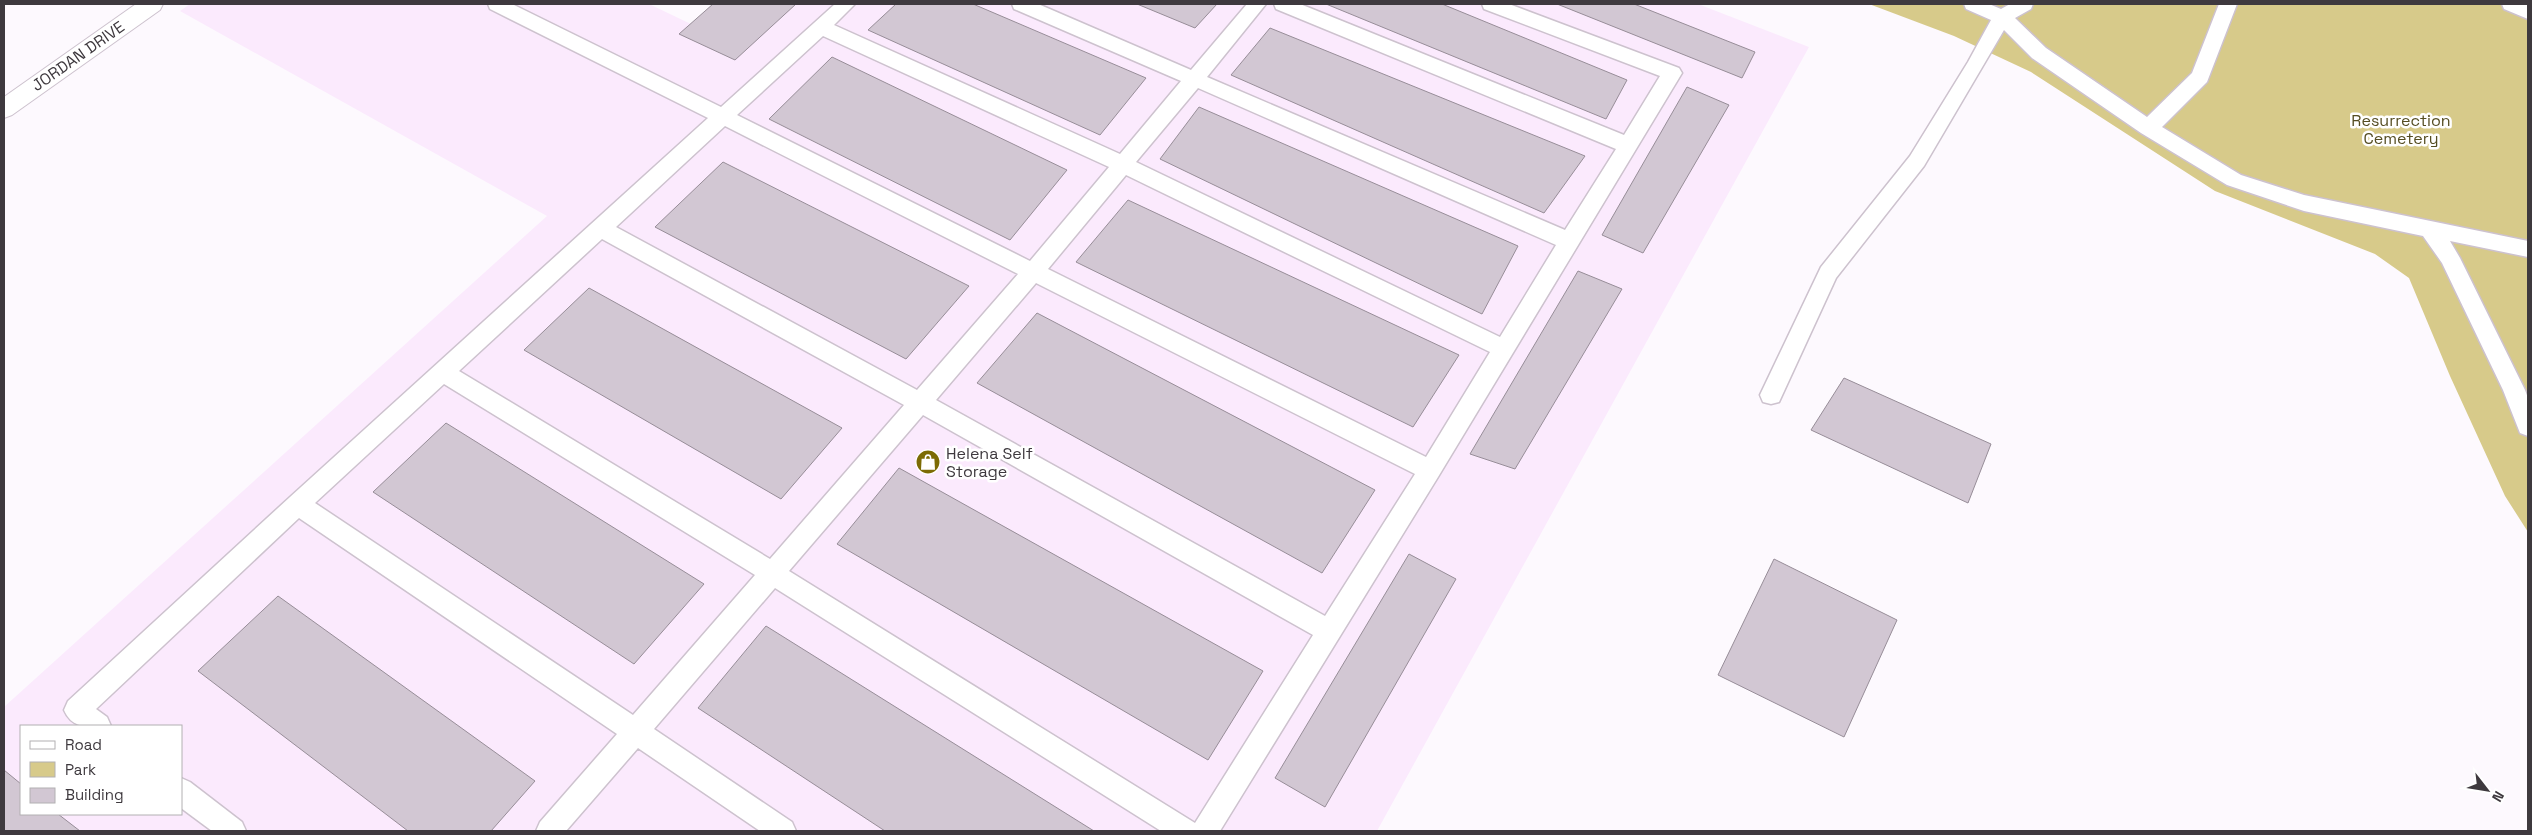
<svg xmlns="http://www.w3.org/2000/svg" width="2532" height="835" viewBox="0 0 2532 835" font-family="'Space Grotesk',sans-serif">
  <rect width="100%" height="100%" fill="#fdf9fe"/>
  <path fill="#fbeafd" fill-rule="evenodd" d="M 190,4 L 649,4 L 693,25 L 717,4 L 1698,4 L 1809,47 L 1377,831 L 4,831 L 4,707 L 547,216 L 180,11 ZM 21,726 L 181,726 L 181,814 L 21,814 Z"/>
  <polygon fill="#d7ca8a" points="1869,4 2528,4 2528,532 2505,496 2450,376 2409,278 2375,254 2215,191 2031,72 1954,36"/>
  <g fill="#d2c7d3" stroke="#978d98">
    <polygon points="713,4 796,4 735,60 679,34"/>
    <polygon points="896,4 973,4 1146,78 1100,135 868,30"/>
    <polygon points="1137,4 1217,4 1195,28"/>
    <polygon points="1326,4 1442,4 1627,80 1606,119"/>
    <polygon points="1557,4 1634,4 1755,52 1742,78"/>
    <polygon points="1270,28 1585,156 1544,213 1231,75"/>
    <polygon points="832,57 1067,170 1010,240 769,119"/>
    <polygon points="1687,87 1729,105 1643,253 1602,235"/>
    <polygon points="1199,107 1518,246 1482,314 1160,159"/>
    <polygon points="723,162 969,286 906,359 655,227"/>
    <polygon points="1128,200 1459,355 1413,427 1076,262"/>
    <polygon points="1578,271 1622,289 1515,469 1470,454"/>
    <polygon points="589,288 842,428 781,499 524,350"/>
    <polygon points="1037,313 1375,490 1322,573 977,383"/>
    <polygon points="1844,378 1991,444 1968,503 1811,430"/>
    <polygon points="446,423 704,584 634,664 373,492"/>
    <polygon points="899,468 1263,671 1208,760 837,544"/>
    <polygon points="1409,554 1456,579 1325,807 1275,778"/>
    <polygon points="1774,559 1897,620 1844,737 1718,675"/>
    <polygon points="278,596 535,781 491,831 408,831 198,671"/>
    <polygon points="766,626 1094,831 885,831 698,708"/>
    <polygon points="4,770 21,784 21,814 58,814 80,831 4,831"/>
  </g>
  <g fill="none" stroke-linecap="round" stroke-linejoin="round">
    <defs>
      <g id="lane">
        <path d="M 488,4 L 512,4 L 721,107 L 835,4 L 855,4 L 834,25 L 1120,154 L 1181,81 L 1014,9 L 1012,4 L 1038,4 L 1191,70 L 1247,4 L 1266,4 L 1207,77 L 1565,230 L 1616,149 L 1276,9 L 1274,4 L 1300,4 L 1624,135 L 1660,76 L 1484,9 L 1482,4 L 1509,4 L 1679,68 L 1682,73 L 1438,477 L 1220,831 L 1161,831 L 775,588 L 654,729 L 792,822 L 796,831 L 760,831 L 638,748 L 566,831 L 536,831 L 540,822 L 617,734 L 299,518 L 96,709 L 107,717 L 111,726 C 91,726 73,731 64,710 L 68,701 L 290,497 L 708,118 L 490,9 ZM 823,36 L 1109,167 L 1030,261 L 737,115 ZM 1198,88 L 1556,245 L 1500,337 L 1136,162 ZM 725,126 L 1018,274 L 917,390 L 616,227 ZM 1126,175 L 1490,352 L 1426,457 L 1048,269 ZM 602,239 L 904,405 L 770,559 L 459,371 ZM 1036,283 L 1415,474 L 1325,616 L 936,400 ZM 444,384 L 755,575 L 633,715 L 315,503 ZM 923,415 L 1313,635 L 1195,823 L 789,571 Z"/>
        <polygon points="1964,4 1989,4 2001,9 2010,4 2033,4 2031,9 2015,18 2046,48 2147,117 2192,73 2219,4 2237,4 2207,82 2162,127 2241,175 2304,195 2528,241 2528,257 2450,241 2460,258 2525,390 2528,398 2528,436 2520,433 2503,390 2442,263 2423,236 2304,211 2227,185 2141,133 2032,58 2004,30 1924,166 1836,278 1779,402 1771,404 1763,402 1760,395 1821,267 1910,156 1968,62 1991,20 1966,9"/>
        <polygon points="2502,4 2528,5 2528,19 2504,9"/>
        <polygon points="181,778 190,782 242,822 246,831 212,831 181,808"/>
      </g>
      <polygon id="secondary" points="136,4 163,4 160,10 12,115 4,118 4,97"/>
    </defs>
    <use href="#lane" stroke="#cdc2ce" stroke-width="3"/>
    <use href="#secondary" stroke="#cdc2ce" stroke-width="2"/>
    <use href="#lane" fill="#fff" fill-rule="evenodd"/>
    <use href="#secondary" fill="#fff" fill-rule="evenodd"/>
  </g>
  <defs>
    <symbol id="shop-disc" viewBox="-11 -11 22 22"><circle r="9.5" fill="#7c6b04" stroke="#fff"/><path d="M-5-2.5h2.3a2.7 3.5 0 0 1 5.4 0H5L5.5 6h-11ZM-1.5-2.5h3a1.5 2.3 0 0 0-3 0Z" fill="#fff"/></symbol>
  </defs>
  <g fill-rule="evenodd">
    <use href="#shop-disc" x="914" y="448" width="28" height="28"/>
  </g>
  <g text-anchor="middle" dominant-baseline="central" stroke-width="5" stroke-linejoin="round" paint-order="stroke">
    <g font-size="16" fill="#3e393e" stroke="#fff">
      <text transform="translate(78 56) rotate(-35)">JORDAN DRIVE</text>
    </g>
    <g font-size="16" fill="#554d22" stroke="#fff">
      <text x="2401" y="120">Resurrection<tspan x="2401" dy="18">Cemetery</tspan></text>
    </g>
    <g font-size="16" fill="#3e393e" stroke="#fff" text-anchor="start">
      <text x="946" y="453">Helena Self<tspan x="946" dy="18">Storage</tspan></text>
    </g>
  </g>
  <rect width="2532" height="835" fill="none" stroke="#3e393e" stroke-width="10"/>
  <rect x="20" y="725" width="162" height="90" fill="#ffffff" stroke="#b2b0b2"/>
  <rect x="30" y="741" width="25" height="8" fill="#ffffff" stroke="#b2b0b2"/>
  <text x="65" y="750" font-size="15" fill="#3e393e">Road</text>
  <rect x="30" y="762" width="25" height="15" fill="#d7ca8a" stroke="#b2b0b2"/>
  <text x="65" y="775" font-size="15" fill="#3e393e">Park</text>
  <rect x="30" y="788" width="25" height="15" fill="#d2c7d3" stroke="#b2b0b2"/>
  <text x="65" y="800" font-size="15" fill="#3e393e">Building</text>
  <g transform="translate(2487 790) rotate(121)" stroke="#ffffff" stroke-width="4" paint-order="stroke">
  <path d="M0-4L9 19L0 12L-9 19Z" fill="#3e393e"/>
  <text y="-8" font-size="14" font-weight="bold" text-anchor="middle" fill="#3e393e">N</text>
  </g>
</svg>
